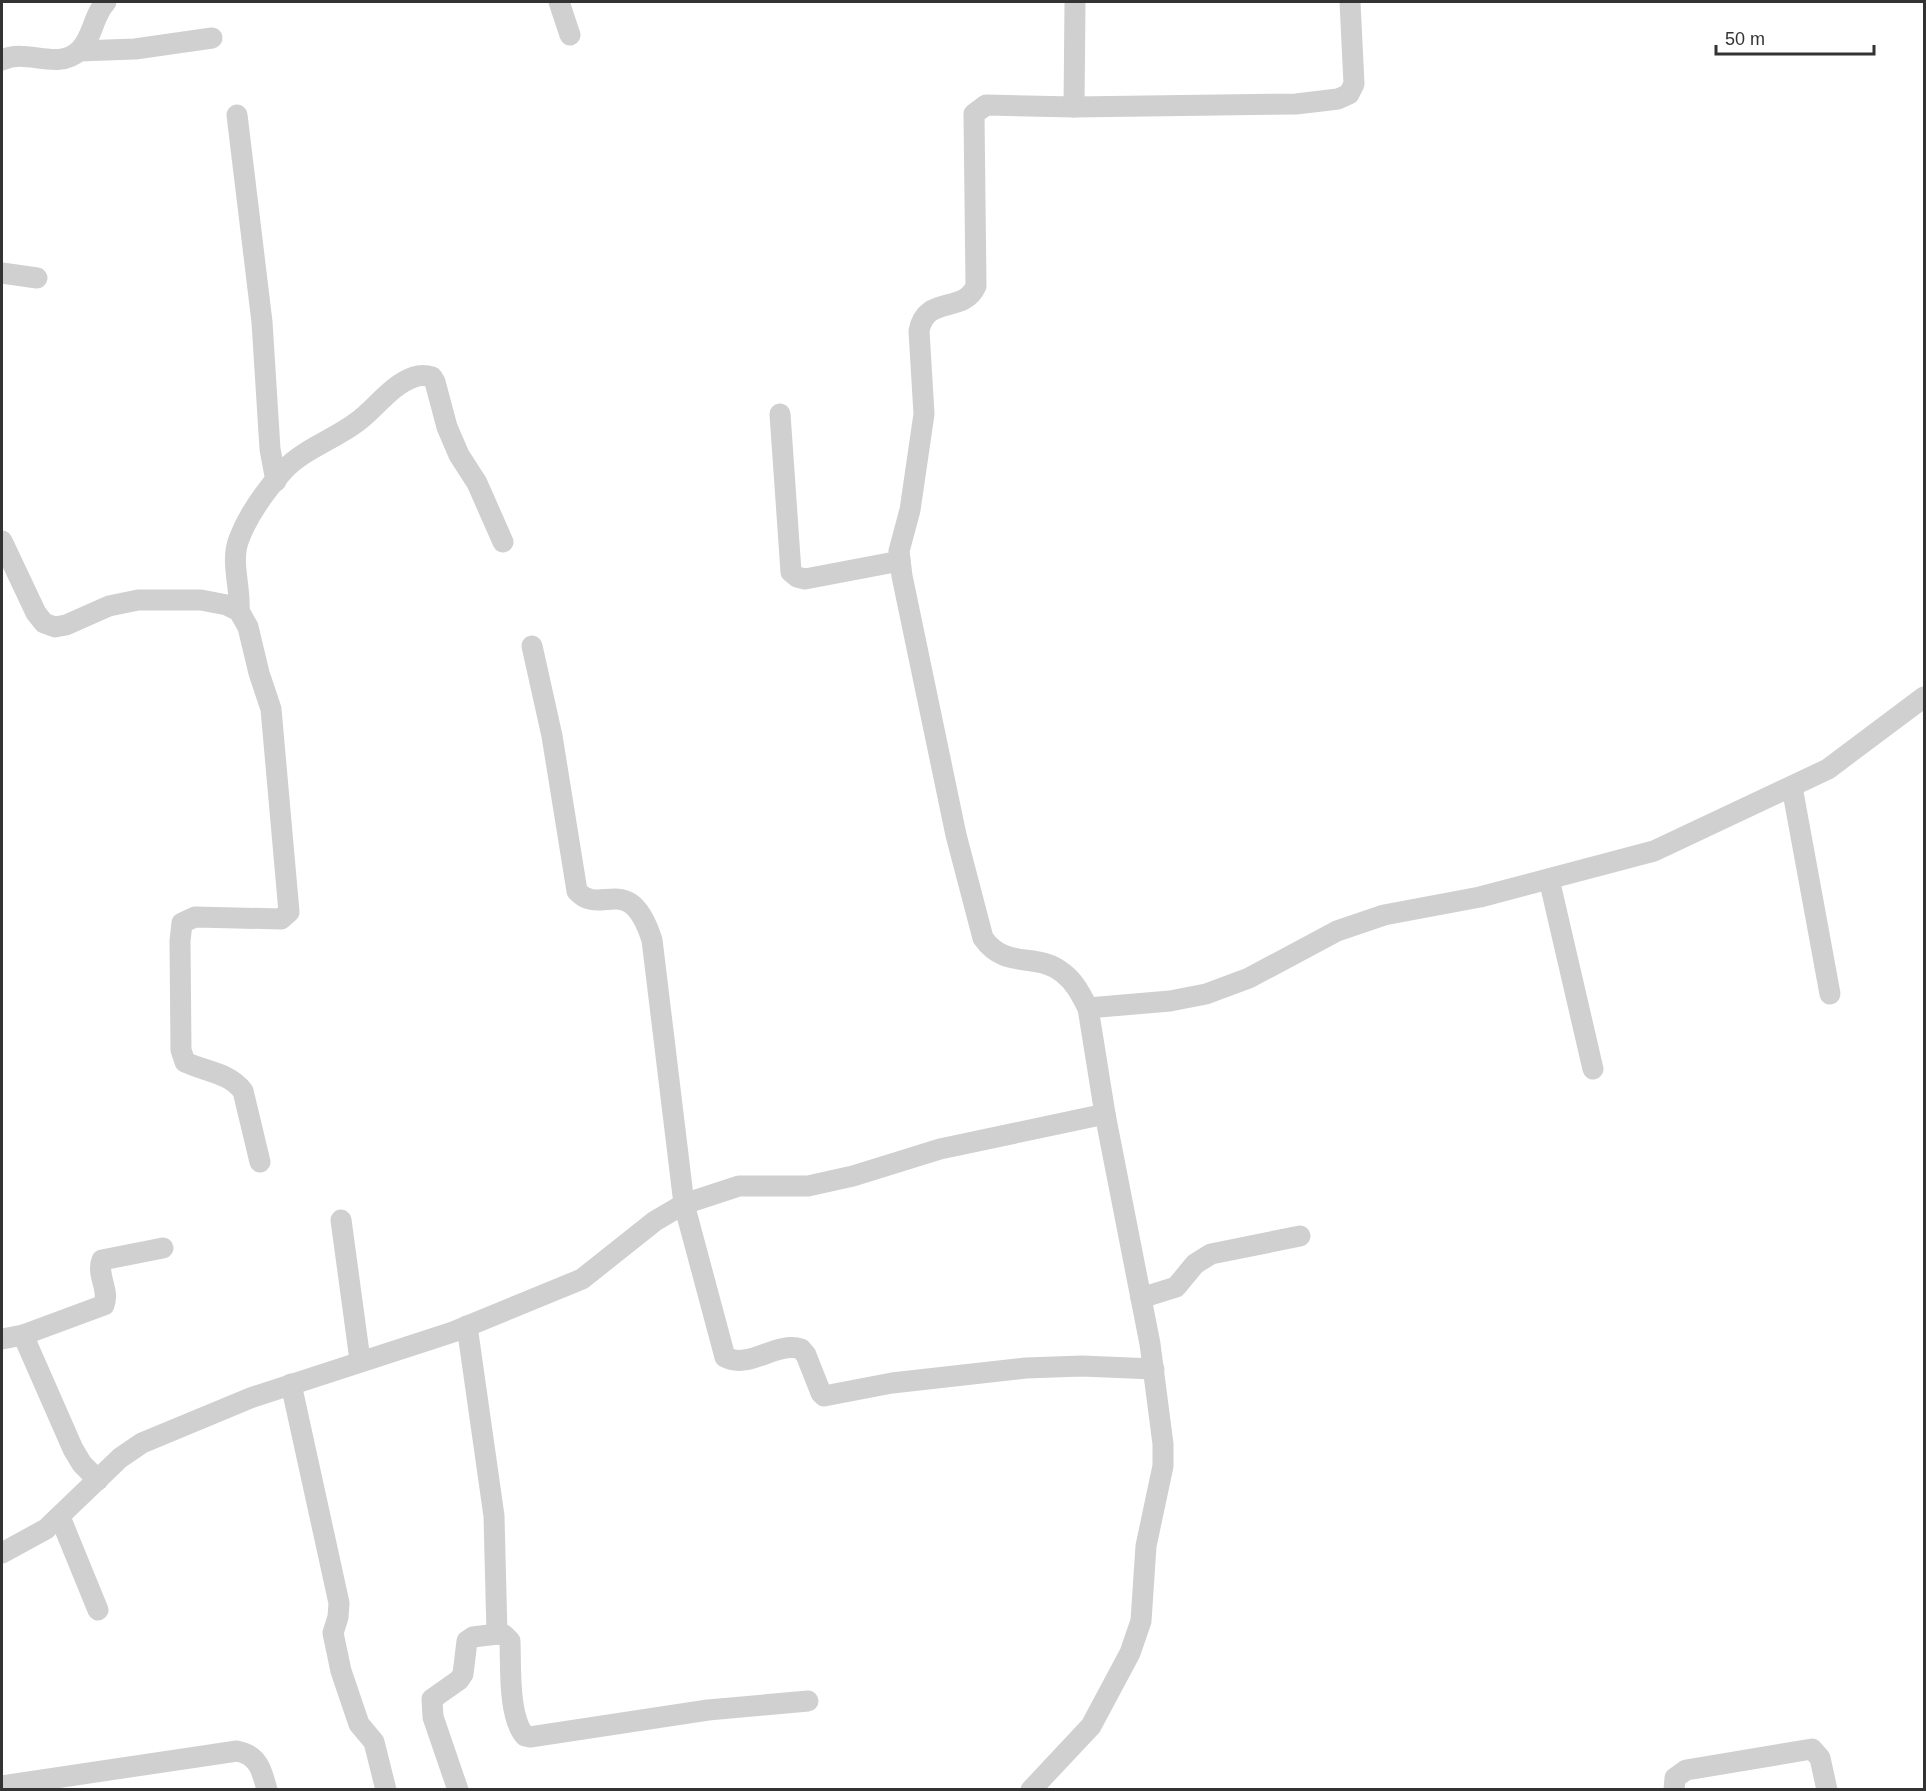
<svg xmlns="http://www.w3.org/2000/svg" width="1926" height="1791" viewBox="0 0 1926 1791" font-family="Arial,sans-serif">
  <rect width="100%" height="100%" fill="#fff"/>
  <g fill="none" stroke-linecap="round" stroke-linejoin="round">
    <g stroke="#d0d0d0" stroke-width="21">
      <polyline points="559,2 570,35"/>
      <path d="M 1075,2 L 1074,107 L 986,105 L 974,114 L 976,286 C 963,315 926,294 919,331 L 924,414 L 910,510 L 899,551 L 902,576 L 956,835 L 983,938 C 1006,971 1037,951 1063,973 C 1075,982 1081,995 1088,1008"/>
      <polyline points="79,51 135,49 212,38"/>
      <path d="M 2,60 C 26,48 57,71 79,51 C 93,38 93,15 106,2"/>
      <polyline points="1074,107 1296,104 1338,99 1349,94 1354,84 1350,2"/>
      <polyline points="237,115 262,322 270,449 276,481"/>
      <polyline points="2,273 37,278"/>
      <polyline points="780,414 791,572 797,577 805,579 900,561"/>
      <path d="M 2,541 L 36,613 L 44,623 L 55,627 L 66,625 L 109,606 L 138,600 L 201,600 L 227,605 L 239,611 L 248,627 L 259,673 L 271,709 L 289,912 L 281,919 L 195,917 L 182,923 L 180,941 L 181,1050 L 185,1062 C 206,1072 228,1072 243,1091 L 260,1162"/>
      <path d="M 239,611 C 241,587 230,562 239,539 C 248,515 267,489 284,470 C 304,449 333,440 357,422 C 376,408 391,385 414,377 C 420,375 426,375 432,377 L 435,382 L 447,427 L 459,455 L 477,483 L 503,542"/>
      <path d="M 532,646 L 552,736 L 577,891 C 601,918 629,869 652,940 L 684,1204 L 725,1357 C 749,1370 776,1341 801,1349 L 806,1355 L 821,1393 L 824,1396 L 892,1383 L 1026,1368 L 1082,1366 L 1154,1369"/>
      <polyline points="1792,787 1830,994"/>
      <polyline points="1549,879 1593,1069"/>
      <polyline points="341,1220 360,1360"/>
      <polyline points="1141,1298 1176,1287 1195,1264 1211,1254 1300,1236"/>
      <path d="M 23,1335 L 104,1305 C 110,1290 96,1275 102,1260 L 163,1248"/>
      <polyline points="2,1339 23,1335 73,1449 82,1464 98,1480"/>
      <polyline points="291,1384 339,1603 338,1617 333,1633 341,1671 359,1724 374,1742 386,1790"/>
      <polyline points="60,1517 98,1610"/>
      <polyline points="2,1553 46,1529 120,1458 142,1443 253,1397 453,1332 582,1279 655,1221 684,1204 739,1186 808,1186 853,1176 940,1149 1105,1114 1088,1008 1170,1001 1206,994 1249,978 1337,931 1384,915 1480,897 1654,851 1828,769 1924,697"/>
      <path d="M 497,1634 L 504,1635 L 510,1641 C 511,1666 508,1717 525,1736 L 530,1737 L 708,1710 L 808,1701"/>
      <path d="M 2,1786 L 237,1751 C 258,1755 262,1770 267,1790"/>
      <polyline points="458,1790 433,1717 432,1699 459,1680 463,1674 467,1641 473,1637 497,1634 494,1516 467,1326"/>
      <polyline points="1031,1790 1091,1726 1130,1653 1141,1621 1146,1546 1163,1466 1163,1444 1150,1344 1105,1114"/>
      <polyline points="1674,1790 1675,1778 1686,1770 1812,1749 1820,1758 1827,1790"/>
    </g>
  </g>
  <rect width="1926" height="1791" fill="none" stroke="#333333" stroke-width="6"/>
  <path d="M1716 45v9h158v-9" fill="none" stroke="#333333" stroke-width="3"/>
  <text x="1725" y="45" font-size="18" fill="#333333" stroke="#ffffff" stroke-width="4.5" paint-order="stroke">50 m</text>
</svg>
